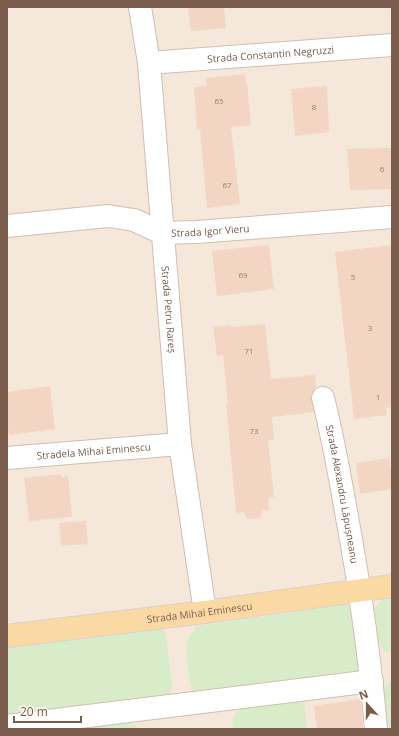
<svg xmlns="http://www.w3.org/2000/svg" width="399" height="736" viewBox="0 0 399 736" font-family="'Open Sans',sans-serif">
  <rect width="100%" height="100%" fill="#fdf6ec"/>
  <rect fill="#f5e8da" x="7" y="7" width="385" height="722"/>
  <g fill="#d8ecc9">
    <polygon points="392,599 392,651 385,652 377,638 374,610 381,600"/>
    <path d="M 347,604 L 351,608 L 364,662 L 358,674 L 194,695 C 190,685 184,652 187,642 C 189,635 193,631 197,626 Z"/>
    <polygon points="155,627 162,629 166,634 172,687 169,696 7,719 7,645"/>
    <polygon points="392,681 392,729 386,729 381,690"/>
    <polygon points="304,698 307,729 232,729 233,717 240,709"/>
    <polygon points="125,721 132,723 139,729 51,729"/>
  </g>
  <g fill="#f3d5c3">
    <polygon points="188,7 224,7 226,28 191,31"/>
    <polygon points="245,74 246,83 247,83 251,125 231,127 240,204 207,208 200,129 197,130 194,87 207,86 206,78"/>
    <polygon points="327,86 329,132 295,136 291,89"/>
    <polygon points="392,148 392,189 350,190 347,149"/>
    <polygon points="268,245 269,246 274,289 217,296 212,251"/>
    <polygon points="392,245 392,407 386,408 387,415 354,419 335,252"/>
    <polygon points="265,324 271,379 315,375 316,388 311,395 314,412 272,417 274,440 268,440 274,497 268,498 269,510 263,510 260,518 247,519 244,512 236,513 226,403 228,403 223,355 217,356 213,327 231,325 231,327"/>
    <polygon points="50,386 55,429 9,435 7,419 7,392"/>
    <polygon points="389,458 392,477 392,489 360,494 356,463"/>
    <polygon points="61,474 61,477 68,476 72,517 29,521 24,478"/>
    <polygon points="86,521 88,544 61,546 59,523"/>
    <polygon points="361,699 363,729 317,729 314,706"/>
  </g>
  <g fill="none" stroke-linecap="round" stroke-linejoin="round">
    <defs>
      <g id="minor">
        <path id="s1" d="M 140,7 L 149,63 L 180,444 L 205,612"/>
        <path id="s2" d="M 149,63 L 392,45"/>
        <path id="s3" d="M 7,226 L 108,216 L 134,220 L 162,233 L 197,232 L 392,217"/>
        <path id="s4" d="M 323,398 C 333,437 340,477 347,517 C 360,588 370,658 376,729"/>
        <path id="s5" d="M 7,458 L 180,444"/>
        <polyline points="7,726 372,681"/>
      </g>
      <g id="major">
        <path id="s6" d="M 7,636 L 205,612 L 392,586"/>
      </g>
    </defs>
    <use href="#minor" stroke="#d1beb0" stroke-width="24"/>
    <use href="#major" stroke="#dad1cd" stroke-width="24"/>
    <use href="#minor" stroke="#fff" stroke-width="22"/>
    <use href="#major" stroke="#fbd9a5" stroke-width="22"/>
  </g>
  <g text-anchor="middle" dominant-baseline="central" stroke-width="3.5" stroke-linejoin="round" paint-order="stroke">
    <g font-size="8" fill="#987a6a">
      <text x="219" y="100">65</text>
      <text x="314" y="106">8</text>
      <text x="382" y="168">6</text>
      <text x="227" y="184">67</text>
      <text x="243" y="274">69</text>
      <text x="353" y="276">5</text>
      <text x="370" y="327">3</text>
      <text x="249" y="350">71</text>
      <text x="378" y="396">1</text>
      <text x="254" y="430">73</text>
    </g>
    <g font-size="10" fill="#7a5c4d" stroke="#fffaf3">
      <text stroke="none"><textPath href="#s2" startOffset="122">Strada Constantin Negruzzi</textPath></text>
      <text stroke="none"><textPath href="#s3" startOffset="207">Strada Igor Vieru</textPath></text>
      <text stroke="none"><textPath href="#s1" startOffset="304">Strada Petru Rareș</textPath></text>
      <text stroke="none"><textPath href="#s5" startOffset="87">Stradela Mihai Eminescu</textPath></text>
      <text stroke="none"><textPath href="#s4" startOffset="98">Strada Alexandru Lăpușneanu</textPath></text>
      <text stroke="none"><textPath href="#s6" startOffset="194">Strada Mihai Eminescu</textPath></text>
    </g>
  </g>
  <rect width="399" height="736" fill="none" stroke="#7a5c4d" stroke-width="16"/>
  <g transform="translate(367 704) rotate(339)" stroke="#fffaf3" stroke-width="3" paint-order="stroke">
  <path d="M0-3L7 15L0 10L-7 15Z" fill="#7a5c4d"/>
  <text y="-6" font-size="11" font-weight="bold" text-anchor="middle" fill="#7a5c4d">N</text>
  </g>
  <path d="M14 716v6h67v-6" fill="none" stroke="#7a5c4d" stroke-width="2"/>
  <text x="20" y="716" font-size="12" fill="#7a5c4d" stroke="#fffaf3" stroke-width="3" paint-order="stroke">20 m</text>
</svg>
